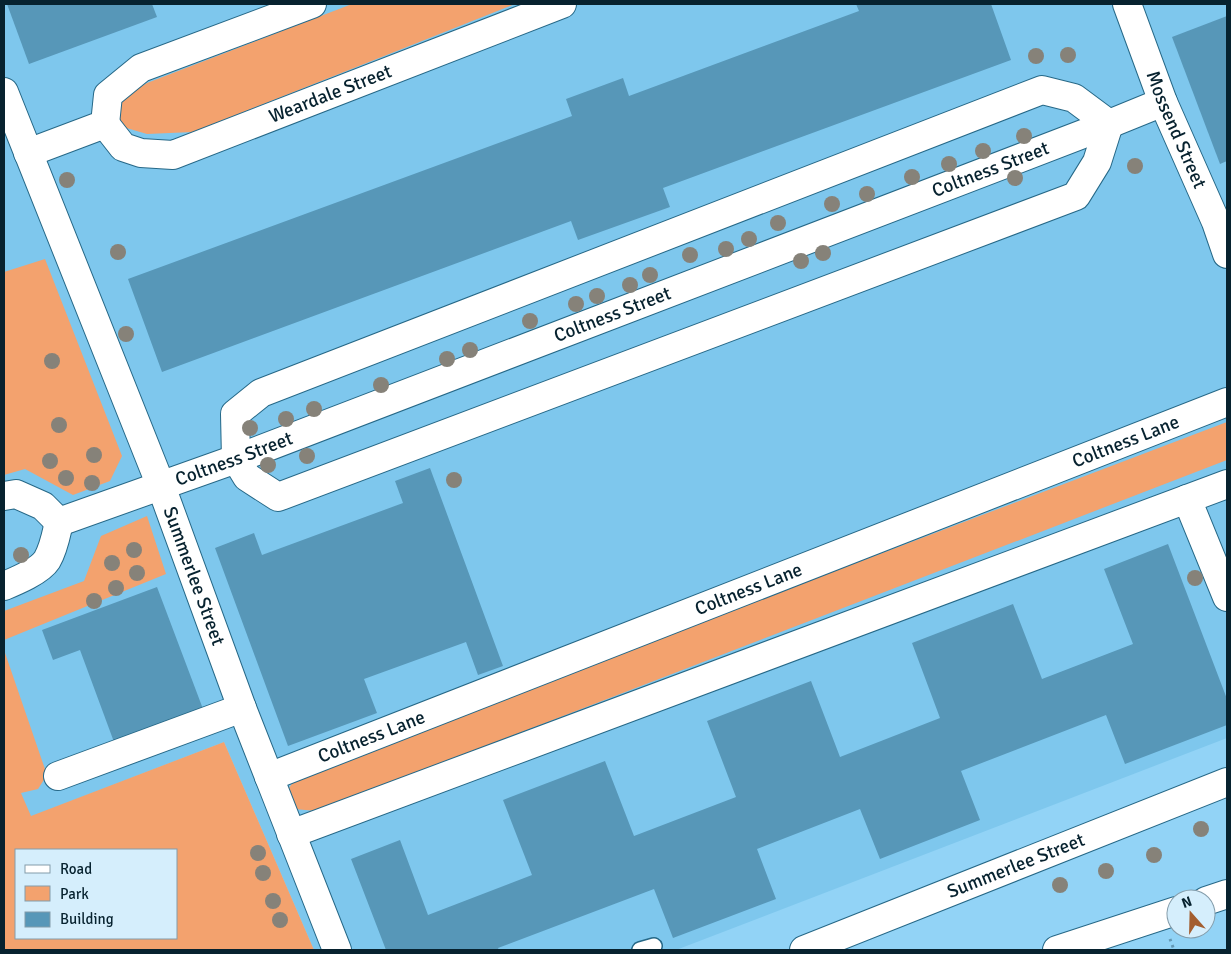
<svg xmlns="http://www.w3.org/2000/svg" width="1231" height="954" viewBox="0 0 1231 954" font-family="Signika,sans-serif">
  <rect width="100%" height="100%" fill="#92d3f6"/>
  <polygon fill="#7ec7ed" points="4,4 1227,4 1227,738 676,950 314,950 224,742 4,827"/>
  <g fill="#f3a26e" fill-rule="evenodd">
    <polygon points="352,4 515,4 193,132 147,134 123,127 114,110 124,97 147,83"/>
    <polygon points="45,259 122,456 110,481 73,495 25,469 4,475 4,272"/>
    <polygon points="1227,422 1227,460 317,811 294,809 289,788 298,775"/>
    <polygon points="147,516 166,574 4,640 4,611 84,581 101,536"/>
    <path d="M 4,650 L 47,775 L 38,789 L 21,793 L 31,816 L 224,742 L 314,950 L 4,950 ZM 16,850 L 176,850 L 176,938 L 16,938 Z"/>
  </g>
  <g fill="#5797b8">
    <polygon points="7,4 152,4 157,17 29,64"/>
    <polygon points="856,4 991,4 1011,60 663,188 670,207 578,240 571,221 162,372 128,279 572,116 566,99 623,78 629,96 859,11"/>
    <polygon points="1227,16 1227,161 1220,164 1172,37"/>
    <polygon points="430,468 503,666 478,675 466,642 364,679 377,713 288,746 215,548 254,533 262,555 403,503 395,481"/>
    <polygon points="1168,544 1227,699 1227,725 1125,764 1106,715 961,771 980,820 880,859 860,809 757,849 776,899 673,938 654,889 498,948 499,950 386,950 351,859 400,840 428,915 532,875 503,800 605,761 634,836 736,797 707,721 811,681 840,757 940,718 912,643 1013,604 1042,679 1133,644 1104,569"/>
    <polygon points="157,587 203,709 114,742 80,650 53,660 42,630"/>
  </g>
  <g fill="none" stroke-linecap="round" stroke-linejoin="round">
    <defs>
      <polyline id="service" points="640,950 654,946"/>
      <g id="minor">
        <path id="s1" d="M 1127,4 L 1163,102 L 1216,222 L 1227,254"/>
        <polygon points="1042,90 1074,98 1109,124 1097,162 1076,196 278,497 247,477 236,459 235,414 261,393"/>
        <path id="s2" d="M 4,92 L 161,486 L 242,708 L 337,950"/>
        <path id="s3" d="M 105,124 L 123,147 L 141,153 L 173,155 L 562,4"/>
        <polyline points="28,153 105,124 108,95 141,68 312,4"/>
        <polyline points="4,496 16,494 43,506 59,522"/>
        <polyline points="1187,499 1227,597"/>
        <path id="s4" d="M 59,522 L 236,459 L 1109,124 L 1163,102"/>
        <path d="M 4,586 C 16,581 40,571 47,560 C 54,548 56,535 59,522"/>
        <polyline points="58,776 242,708"/>
        <path id="s5" d="M 269,777 L 1227,402"/>
        <polyline points="291,834 1227,484"/>
        <path id="s6" d="M 804,950 L 1227,782"/>
      </g>
      <g id="primary">
        <polyline points="1206,901 1227,894"/>
        <polyline points="1057,950 1176,911"/>
      </g>
    </defs>
    <use href="#service" stroke="#266887" stroke-width="18"/>
    <use href="#minor" stroke="#266887" stroke-width="30"/>
    <use href="#primary" stroke="#266887" stroke-width="30"/>
    <polyline stroke="#6498b4" stroke-width="3" stroke-dasharray="2.5 4" stroke-linecap="butt" points="1170,939 1174,950"/>
    <use href="#service" stroke="#fff" stroke-width="15"/>
    <use href="#minor" stroke="#fff" stroke-width="28"/>
    <use href="#primary" stroke="#fff" stroke-width="28"/>
  </g>
  <g fill="#868279">
    <circle cx="1068" cy="55" r="8"/>
    <circle cx="1036" cy="56" r="8"/>
    <circle cx="1024" cy="136" r="8"/>
    <circle cx="983" cy="151" r="8"/>
    <circle cx="949" cy="164" r="8"/>
    <circle cx="1135" cy="166" r="8"/>
    <circle cx="912" cy="177" r="8"/>
    <circle cx="1015" cy="178" r="8"/>
    <circle cx="67" cy="180" r="8"/>
    <circle cx="867" cy="194" r="8"/>
    <circle cx="832" cy="204" r="8"/>
    <circle cx="778" cy="223" r="8"/>
    <circle cx="749" cy="239" r="8"/>
    <circle cx="726" cy="249" r="8"/>
    <circle cx="118" cy="252" r="8"/>
    <circle cx="823" cy="253" r="8"/>
    <circle cx="690" cy="255" r="8"/>
    <circle cx="801" cy="261" r="8"/>
    <circle cx="650" cy="275" r="8"/>
    <circle cx="630" cy="285" r="8"/>
    <circle cx="597" cy="296" r="8"/>
    <circle cx="576" cy="304" r="8"/>
    <circle cx="530" cy="321" r="8"/>
    <circle cx="126" cy="334" r="8"/>
    <circle cx="470" cy="350" r="8"/>
    <circle cx="447" cy="359" r="8"/>
    <circle cx="52" cy="361" r="8"/>
    <circle cx="381" cy="385" r="8"/>
    <circle cx="314" cy="409" r="8"/>
    <circle cx="286" cy="419" r="8"/>
    <circle cx="59" cy="425" r="8"/>
    <circle cx="250" cy="428" r="8"/>
    <circle cx="94" cy="455" r="8"/>
    <circle cx="307" cy="456" r="8"/>
    <circle cx="50" cy="461" r="8"/>
    <circle cx="268" cy="465" r="8"/>
    <circle cx="66" cy="478" r="8"/>
    <circle cx="454" cy="480" r="8"/>
    <circle cx="92" cy="483" r="8"/>
    <circle cx="134" cy="550" r="8"/>
    <circle cx="21" cy="555" r="8"/>
    <circle cx="112" cy="563" r="8"/>
    <circle cx="137" cy="573" r="8"/>
    <circle cx="1195" cy="578" r="8"/>
    <circle cx="116" cy="588" r="8"/>
    <circle cx="94" cy="601" r="8"/>
    <circle cx="1201" cy="829" r="8"/>
    <circle cx="258" cy="853" r="8"/>
    <circle cx="1154" cy="855" r="8"/>
    <circle cx="1106" cy="871" r="8"/>
    <circle cx="263" cy="873" r="8"/>
    <circle cx="1060" cy="885" r="8"/>
    <circle cx="273" cy="901" r="8"/>
    <circle cx="280" cy="920" r="8"/>
  </g>
  <g text-anchor="middle" dominant-baseline="central" stroke-width="4" stroke-linejoin="round" paint-order="stroke">
    <g font-size="19" fill="#07222f" stroke="#d5eefc">
      <text stroke="none"><textPath href="#s3" startOffset="249">Weardale Street</textPath></text>
      <text stroke="none"><textPath href="#s1" startOffset="135">Mossend Street</textPath></text>
      <text stroke="none"><textPath href="#s4" startOffset="996">Coltness Street</textPath></text>
      <text stroke="none"><textPath href="#s4" startOffset="591">Coltness Street</textPath></text>
      <text stroke="none"><textPath href="#s5" startOffset="920">Coltness Lane</textPath></text>
      <text stroke="none"><textPath href="#s4" startOffset="186">Coltness Street</textPath></text>
      <text stroke="none"><textPath href="#s2" startOffset="520">Summerlee Street</textPath></text>
      <text stroke="none"><textPath href="#s5" startOffset="515">Coltness Lane</textPath></text>
      <text stroke="none"><textPath href="#s5" startOffset="110">Coltness Lane</textPath></text>
      <text stroke="none"><textPath href="#s6" startOffset="228">Summerlee Street</textPath></text>
    </g>
  </g>
  <rect width="1231" height="954" fill="none" stroke="#07222f" stroke-width="10"/>
  <rect x="15" y="849" width="162" height="90" fill="#d5eefc" stroke="#839caa"/>
  <rect x="25" y="865" width="25" height="8" fill="#ffffff" stroke="#839caa"/>
  <text x="60" y="874" font-size="15" fill="#07222f">Road</text>
  <rect x="25" y="886" width="25" height="15" fill="#f3a26e" stroke="#839caa"/>
  <text x="60" y="899" font-size="15" fill="#07222f">Park</text>
  <rect x="25" y="912" width="25" height="15" fill="#5797b8" stroke="#839caa"/>
  <text x="60" y="924" font-size="15" fill="#07222f">Building</text>
  <g transform="translate(1191 914) rotate(340)"><circle r="24" fill="#d5eefc" stroke="#839caa"/>
  <path d="M0-4L9 19L0 12L-9 19Z" fill="#a35e30"/>
  <text y="-8" font-size="14" font-weight="bold" text-anchor="middle" fill="#07222f">N</text>
  </g>
</svg>
